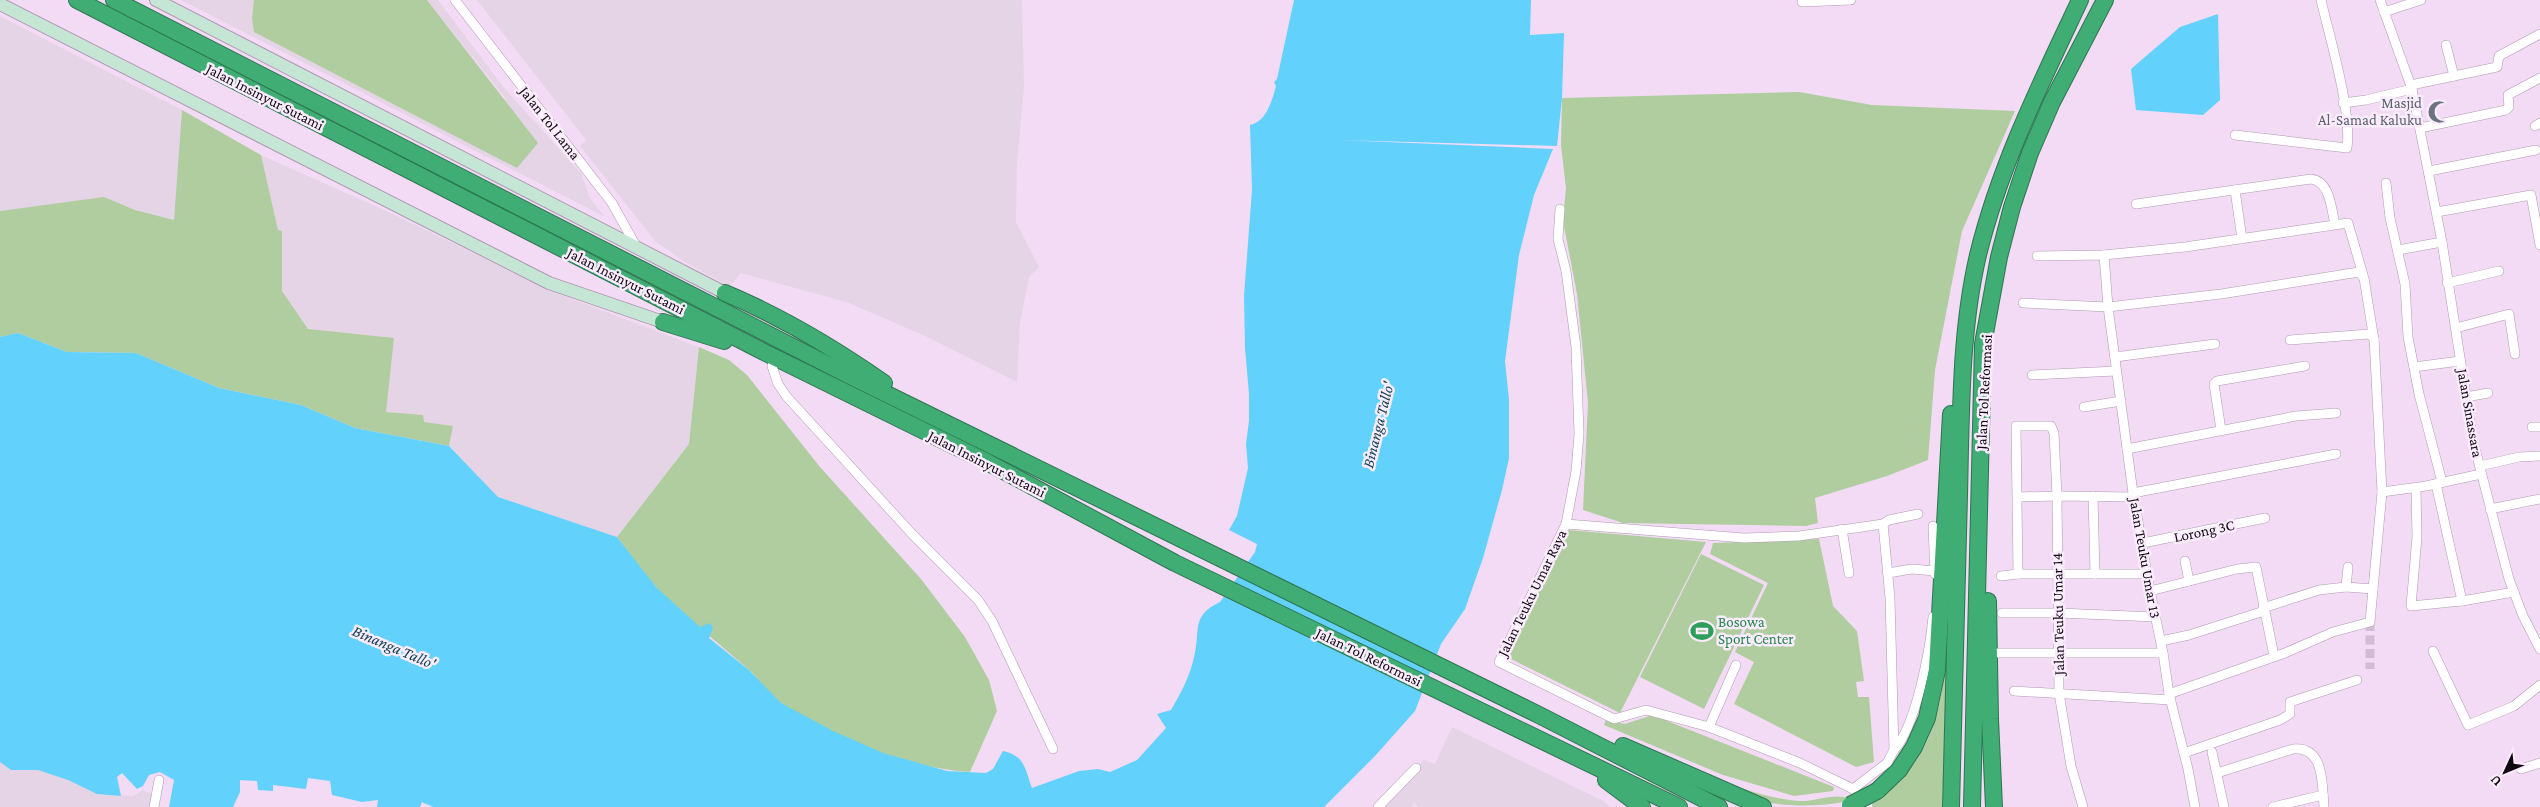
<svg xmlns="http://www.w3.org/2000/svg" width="2540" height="807" viewBox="0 0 2540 807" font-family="'Crimson Pro',serif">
  <rect width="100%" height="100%" fill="#f3dbf5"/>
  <g fill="#e5d4e6">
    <polygon points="181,0 254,0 252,18 507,100 427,0 438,0 505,89 581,173 590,198 605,217"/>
    <polygon points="477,0 1022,0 1024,87 1017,162 1016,222 1039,267 1029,277 1020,323 1017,382 925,336 849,303 741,273 729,287 687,263 656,242 580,146 586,140"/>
    <polygon points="0,16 182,110 174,220 135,210 104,198 0,211"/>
    <polygon points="261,155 395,215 554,292 699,347 689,444 617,537 498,497 449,446 453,426 423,422 422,415 386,412 308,329 282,291 282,231 278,230"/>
    <polygon points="1452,727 1603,801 1610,807 1418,807 1414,802 1412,807 1381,807 1424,760 1435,764"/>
    <polygon points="0,762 12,770 41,770 68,780 97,794 133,796 143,790 158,798 156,807 0,807"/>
  </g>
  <g fill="#afcd9e">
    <polygon points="254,0 427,0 538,143 517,168 254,32 252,18"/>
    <polygon points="1799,92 1872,105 2015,111 1962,231 1935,370 1928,460 1887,476 1815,498 1818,523 1806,526 1623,523 1583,510 1588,403 1577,294 1563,221 1566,188 1561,145 1562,98"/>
    <polygon points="182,110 261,155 278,230 282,231 282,291 308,329 394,338 386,412 423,415 424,422 453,426 449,446 355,428 301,405 219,388 136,353 67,352 18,333 0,337 0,211 104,197 135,210 174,220"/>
    <path d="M 699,347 L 729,360 L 747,375 L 820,467 L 921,579 L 965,637 L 989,680 L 997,711 L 970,772 C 906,768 836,739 782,704 C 769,695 760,680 748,669 C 717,642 686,617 657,588 C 643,573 630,554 617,537 L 689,444 Z"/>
    <polygon points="1569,530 1706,542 1620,713 1507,657"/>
    <polygon points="1819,539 1833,606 1857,631 1864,681 1856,682 1858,697 1869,697 1874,762 1856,767 1734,704 1754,662 1735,652 1768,583 1710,554 1713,543"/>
    <polygon points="1701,554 1764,585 1704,709 1640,677"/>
    <path d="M 1950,608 L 1942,807 L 1868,807 C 1946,753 1942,694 1950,608 Z"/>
    <polygon points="1652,715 1834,787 1833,791 1794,796 1723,775 1604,725 1606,720 1625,724"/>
    <path d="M 1726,783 C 1750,791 1773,799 1799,801 C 1816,802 1836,791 1853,800 C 1826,807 1788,807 1760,801 C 1748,798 1737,789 1726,783 Z"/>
  </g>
  <g fill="#62d2fc">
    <path d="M 1294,0 L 1531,0 L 1530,35 L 1564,33 L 1562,98 L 1557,146 L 1339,140 L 1553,149 L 1534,195 L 1519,255 L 1505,361 L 1509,400 L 1509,458 L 1502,490 L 1483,558 L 1465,609 L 1441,644 L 1415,711 L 1375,756 L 1324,807 L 433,807 L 422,802 L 420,807 L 377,807 L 378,800 L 362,802 L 332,795 L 330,781 L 308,778 L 306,789 L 273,785 L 273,791 L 258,790 L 257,781 L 240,780 L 240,792 L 233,807 L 169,807 L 174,780 L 160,772 L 149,775 L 143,786 L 137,789 L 122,773 L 117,777 L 121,796 L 97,794 L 68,780 L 38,770 L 11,770 L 0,762 L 0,337 L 18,333 L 67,352 L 136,353 L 219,388 L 301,405 L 355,428 L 449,446 L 498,497 L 617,537 L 656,587 L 700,627 L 710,623 L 713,628 L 709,638 L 749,670 L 781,703 L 833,731 L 883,753 L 947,771 L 986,773 L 993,769 L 1003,751 C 1026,756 1025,770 1032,788 L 1079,771 L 1098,769 L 1110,772 L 1137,760 L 1166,728 L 1157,714 L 1171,710 C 1181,693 1190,676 1194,657 C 1201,631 1190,616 1220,602 L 1255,552 L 1257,544 L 1229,530 L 1237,516 L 1248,468 L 1246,444 L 1249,421 L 1249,394 L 1245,348 L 1244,296 L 1252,190 L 1250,125 C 1266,122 1272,101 1276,86 L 1274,82 L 1277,79 Z"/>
    <polygon points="2218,14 2220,100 2203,115 2136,110 2131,69 2180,27"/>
  </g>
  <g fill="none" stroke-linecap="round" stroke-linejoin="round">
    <polyline stroke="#d1bcd3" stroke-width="9" stroke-dasharray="9 4.5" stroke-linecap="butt" points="2370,622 2370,669"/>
    <defs>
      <g id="street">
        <polyline points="455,0 612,203 637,248"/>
        <polyline points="2380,0 2412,89 2442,242 2473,441 2509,579 2523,616 2540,649"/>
        <polyline points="1802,2 1851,0"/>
        <polyline points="2384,12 2421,0"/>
        <polyline points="2446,45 2454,76"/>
        <polyline points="2411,85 2497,67 2499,56 2540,34"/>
        <polyline points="2343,103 2366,100 2412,89"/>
        <polyline points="2535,126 2540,123"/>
        <polyline points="2420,128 2506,110 2509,107 2508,95 2540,78"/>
        <path d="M 2235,135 L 2347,148 C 2352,111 2330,39 2321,0"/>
        <polyline points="2429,171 2536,150"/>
        <polyline points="2386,183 2390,218 2405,284 2408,337 2419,394 2442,482"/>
        <polyline points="2235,190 2242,239"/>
        <path d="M 2136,204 L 2311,179 C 2330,181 2331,208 2335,224"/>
        <polyline points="1560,209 1558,239 1566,271 1576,347 1579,434 1576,471 1566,524 1499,662 1614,719 1646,710 1709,727 1800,763 1853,789 1868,807"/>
        <polyline points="2437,212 2531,195 2540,245"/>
        <polyline points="2398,250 2442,242"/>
        <polyline points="2104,255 2185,247 2348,223 2363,275"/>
        <polyline points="2037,256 2104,255 2108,307 2221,294 2359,272 2364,278 2374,340"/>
        <polyline points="2447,283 2499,271"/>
        <polyline points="2023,303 2108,307 2133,493 2150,591 2163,653 2169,694 2188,769 2195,807"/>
        <polyline points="2456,328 2509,314 2515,354"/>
        <polyline points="2115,357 2215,344"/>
        <polyline points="775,358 772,366 778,384 787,397 913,535 978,600 992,621 1053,749"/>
        <polyline points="2414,367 2460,361"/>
        <polyline points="2032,375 2116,371"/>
        <polyline points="2466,397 2488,393"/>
        <polyline points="2084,407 2121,401"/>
        <polyline points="2532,427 2540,427"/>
        <polyline points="2221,430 2214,384 2217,381 2305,366"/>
        <polyline points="2127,449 2296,416 2336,413"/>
        <polyline points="2480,466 2519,457 2540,456"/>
        <polyline points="2436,484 2462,601"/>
        <polyline points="2416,488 2417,537 2411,606 2462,601 2514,592"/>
        <polyline points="2382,492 2426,486 2481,474"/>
        <polyline points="2133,493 2336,454"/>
        <polyline points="2093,496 2095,574"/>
        <polyline points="2018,497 2057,496 2054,433 2051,426 2016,426 2018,574 2147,574"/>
        <polyline points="2490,509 2540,499"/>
        <polyline points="1566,524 1744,538 1799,536 1883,524 1889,520 1918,514"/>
        <polyline points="1933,526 1935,574"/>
        <polyline points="1842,529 1849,573"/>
        <polyline points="2143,543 2265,518"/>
        <polyline points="2185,561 2189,581"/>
        <polyline points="2348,567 2346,587 2373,589"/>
        <polyline points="1888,573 1912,569 1935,571"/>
        <polyline points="2001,576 2018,574"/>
        <polyline points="2150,591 2237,569 2256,567 2274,656"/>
        <polyline points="2263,608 2319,590 2346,587"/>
        <polyline points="2002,613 2058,613 2156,617"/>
        <polyline points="2161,641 2189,635 2264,611"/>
        <polyline points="2433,651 2468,725 2514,706 2540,685"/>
        <polyline points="1995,653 2163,653"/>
        <polyline points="2014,691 2171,700"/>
        <polyline points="2169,694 2285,653 2333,632 2370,622 2382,492 2374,338 2369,334 2290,340"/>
        <polyline points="1709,727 1736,665"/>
        <path d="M 1894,750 C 1916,726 1930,650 1933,617"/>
        <polyline points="2212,752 2224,807"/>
        <polyline points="2184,753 2280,720 2290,714 2290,702 2357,680"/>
        <polyline points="2521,769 2540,763"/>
        <path d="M 2217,773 L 2293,749 C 2325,746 2322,785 2324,807"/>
        <polyline points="1853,789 1887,763 1894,750 1890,598 1883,524"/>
        <polyline points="154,807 159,780"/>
        <polyline points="1378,807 1416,768"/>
        <polyline points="2083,807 2071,766 2059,693 2057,496 2134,497"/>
        <polyline points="2273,807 2323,795"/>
      </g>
      <g id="secondary">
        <polyline points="156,0 725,293"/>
        <polyline points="0,4 549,283 663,322"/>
      </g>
      <g id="highway">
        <polyline points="77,0 762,351 987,462 1175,563 1679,807"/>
        <polyline points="114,0 848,375 1539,715 1719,807"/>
        <path d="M 725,293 C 782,317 834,348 884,383"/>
        <polyline points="663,322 724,341"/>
        <polyline points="1988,601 1990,719 1994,807"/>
        <polyline points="1623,746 1763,807"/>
        <polyline points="1606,780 1642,807"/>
        <polyline points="1877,791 1899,770 1914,747 1927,718 1937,670 1951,414"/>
        <path d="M 1951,807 C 1954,703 1956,599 1959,495 C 1961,415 1960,332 1978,255 C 2000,165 2041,83 2080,0"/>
        <polyline points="1972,807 1983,344 1999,257 2012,207 2030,153 2052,102 2105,0"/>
      </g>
    </defs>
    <use href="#street" stroke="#b099b2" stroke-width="10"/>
    <use href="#secondary" stroke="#b099b2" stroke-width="14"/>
    <use href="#highway" stroke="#2f7452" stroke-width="18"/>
    <use href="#street" stroke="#fff" stroke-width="9"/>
    <use href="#secondary" stroke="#c5e6d5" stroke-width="12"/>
    <use href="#highway" stroke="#3fad74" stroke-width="16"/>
    <defs>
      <polyline id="highway-bridge" points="1850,805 1877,791"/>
    </defs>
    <use href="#highway-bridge" stroke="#2f7452" stroke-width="18" stroke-linecap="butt"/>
    <use href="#highway-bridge" stroke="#3fad74" stroke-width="16"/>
  </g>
  <defs>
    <symbol id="mosque-bare" viewBox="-9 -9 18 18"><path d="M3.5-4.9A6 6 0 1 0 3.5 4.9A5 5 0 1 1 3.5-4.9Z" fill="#6b7280" stroke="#faecfc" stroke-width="2.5" paint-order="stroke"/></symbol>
    <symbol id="stadium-bare" viewBox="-9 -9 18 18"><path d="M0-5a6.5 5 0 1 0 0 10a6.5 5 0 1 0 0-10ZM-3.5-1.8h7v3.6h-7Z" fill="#2e9e5b" stroke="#faecfc" stroke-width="2.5" paint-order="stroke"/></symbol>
  </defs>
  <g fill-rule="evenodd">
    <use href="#mosque-bare" x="2423" y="96" width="32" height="32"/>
    <use href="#stadium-bare" x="1686" y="615" width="32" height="32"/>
  </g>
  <g text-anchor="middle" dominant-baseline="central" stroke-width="5" stroke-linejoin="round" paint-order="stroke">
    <g font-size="15" fill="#110912" stroke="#faecfc">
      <text transform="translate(265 97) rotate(27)">Jalan Insinyur Sutami</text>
      <text transform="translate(550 123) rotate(52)">Jalan Tol Lama</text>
      <text transform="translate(626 281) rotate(27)">Jalan Insinyur Sutami</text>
      <text transform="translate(1984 392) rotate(-87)">Jalan Tol Reformasi</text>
      <text transform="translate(2470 413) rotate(80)">Jalan Sinassara</text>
      <text transform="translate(987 464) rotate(27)">Jalan Insinyur Sutami</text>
      <text transform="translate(2204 531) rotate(-12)">Lorong 3C</text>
      <text transform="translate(2145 558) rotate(80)">Jalan Teuku Umar 13</text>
      <text transform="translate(1532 593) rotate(-64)">Jalan Teuku Umar Raya</text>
      <text transform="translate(2058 614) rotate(-91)">Jalan Teuku Umar 14</text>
      <text transform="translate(1369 657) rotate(26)">Jalan Tol Reformasi</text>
    </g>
    <g font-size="15" fill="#5b616d" stroke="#faecfc" text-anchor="end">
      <text x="2422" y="103">Masjid<tspan x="2422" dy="17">Al-Samad Kaluku</tspan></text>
    </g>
    <g font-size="15" fill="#27864d" stroke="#faecfc" text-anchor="start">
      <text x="1718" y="622">Bosowa<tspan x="1718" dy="17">Sport Center</tspan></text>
    </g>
    <g font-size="16" font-style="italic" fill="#104252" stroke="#faecfc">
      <text transform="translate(1378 425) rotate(-76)">Binanga Tallo'</text>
      <text transform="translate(394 647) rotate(23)">Binanga Tallo'</text>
    </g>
  </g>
  <g transform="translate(2505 772) rotate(226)" stroke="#faecfc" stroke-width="4" paint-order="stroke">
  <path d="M0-4L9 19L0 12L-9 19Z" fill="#110912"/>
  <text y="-8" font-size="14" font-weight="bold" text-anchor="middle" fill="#110912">U</text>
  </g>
</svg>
